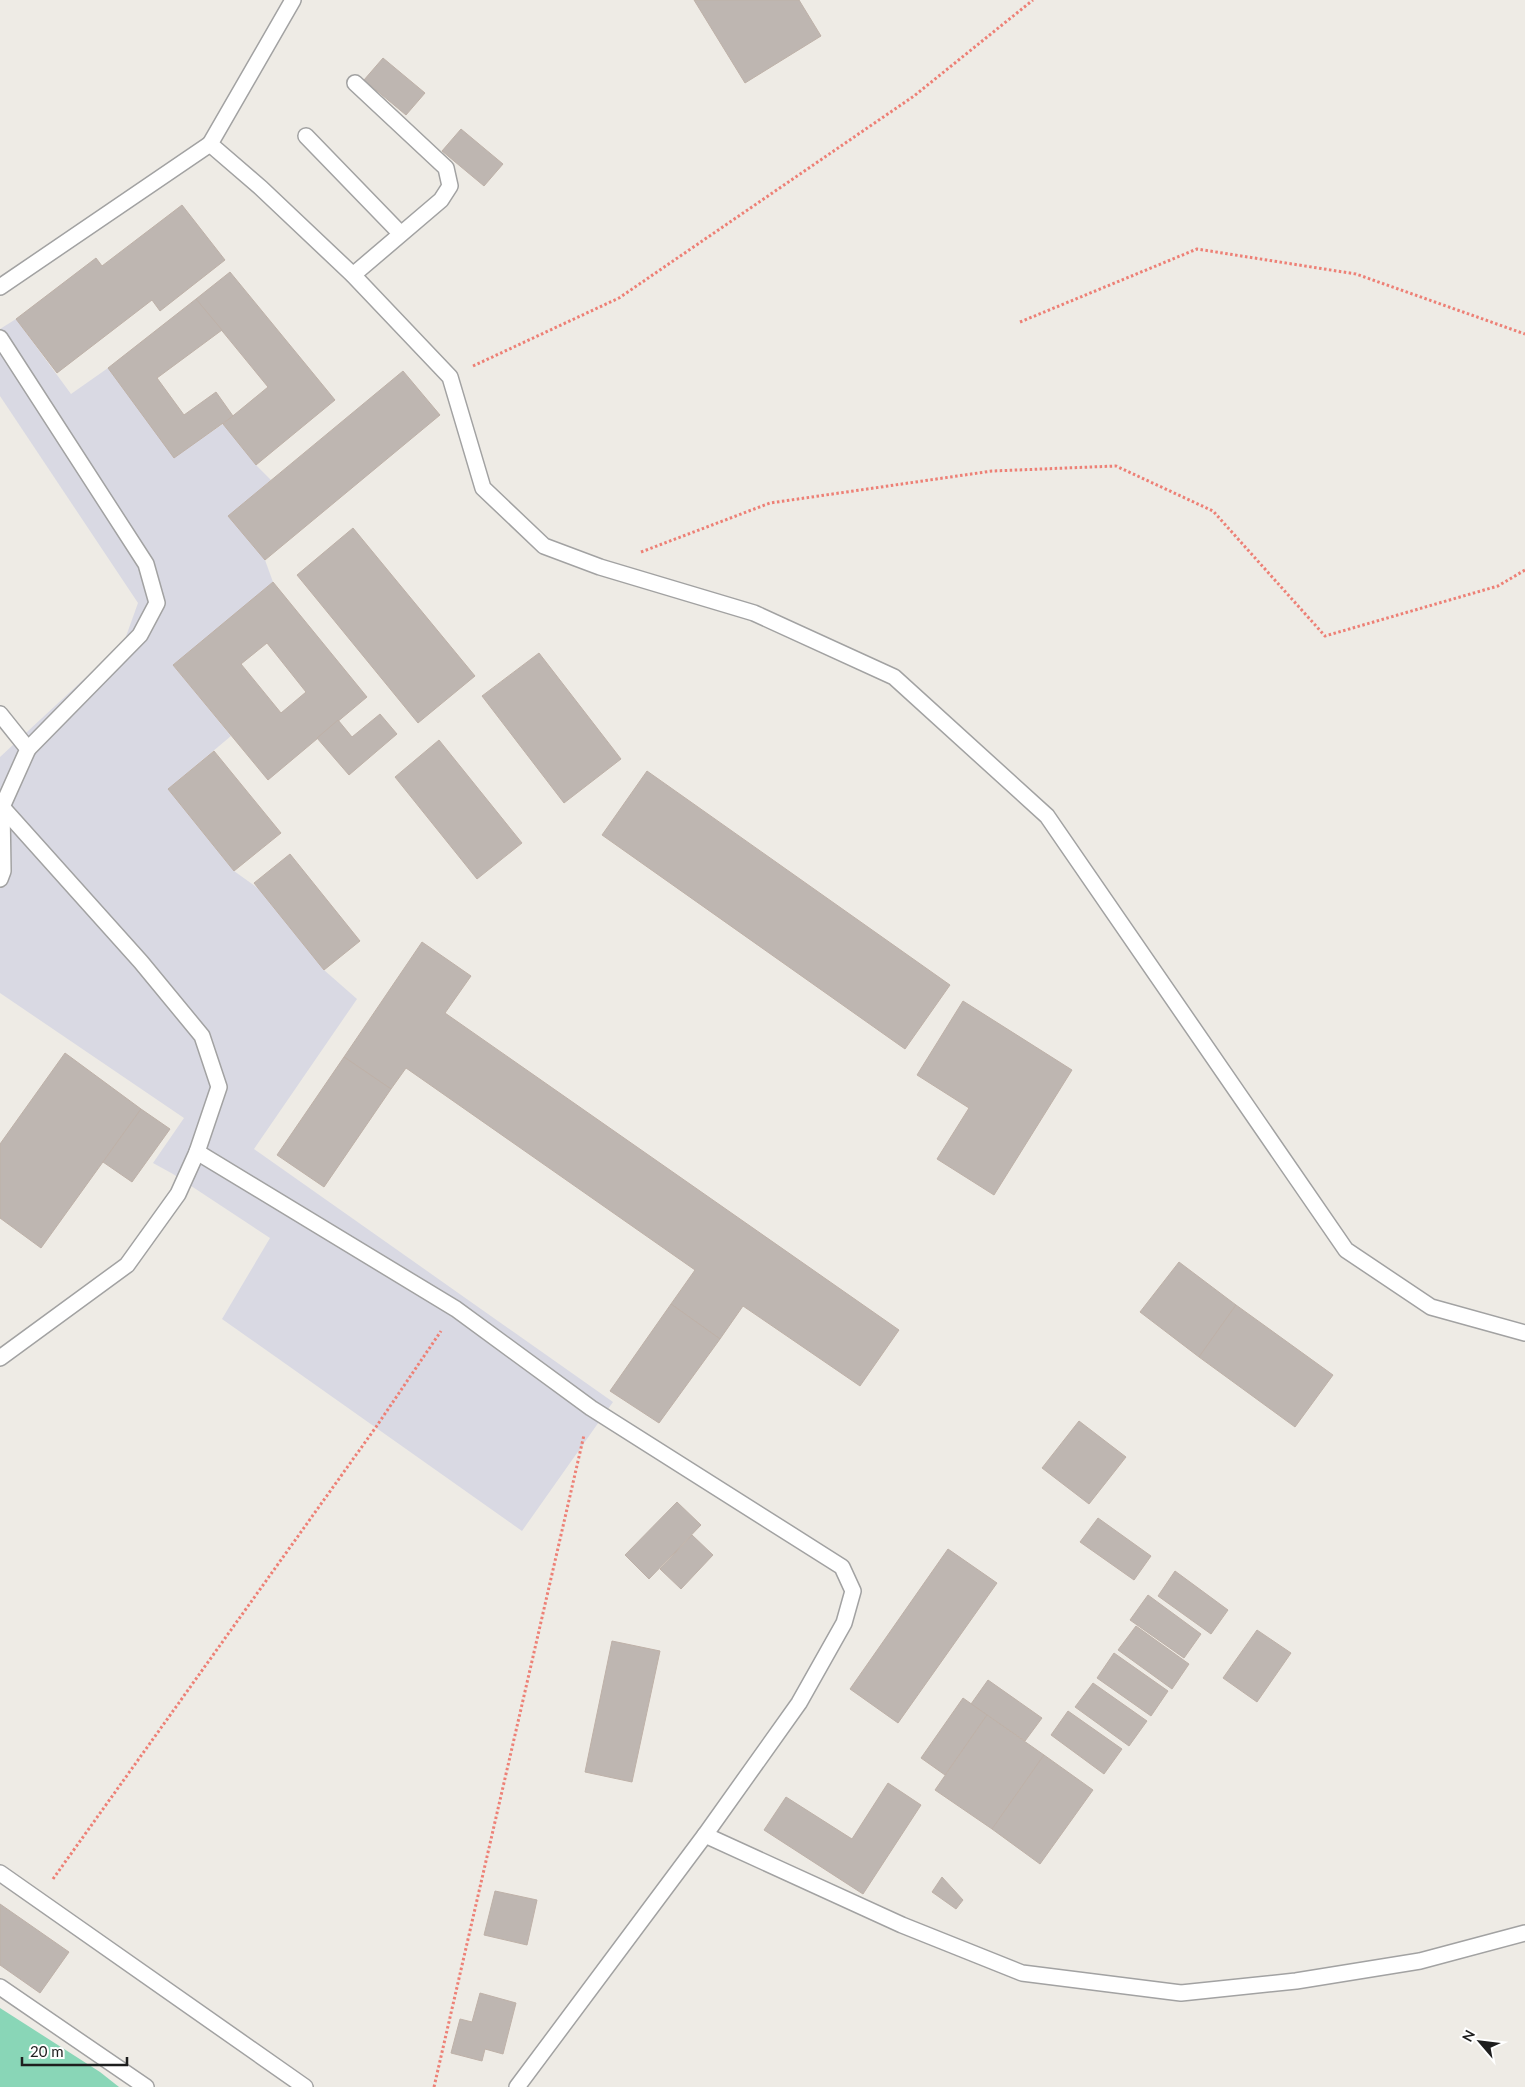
<svg xmlns="http://www.w3.org/2000/svg" width="1525" height="2087" viewBox="0 0 1525 2087" font-family="Lato,sans-serif">
  <rect width="100%" height="100%" fill="#eeebe5"/>
  <polygon fill="#89d6b7" points="0,2008 100,2072 119,2087 0,2087"/>
  <polygon fill="#d9d9e3" points="16,319 71,394 108,368 174,457 223,424 256,465 271,480 229,516 265,560 273,582 173,665 231,736 168,789 234,871 259,889 324,970 357,999 254,1149 613,1402 522,1531 222,1319 270,1238 173,1174 153,1163 184,1118 0,993 0,757 124,642 138,603 0,396 0,329"/>
  <g fill="#beb6b1" stroke="#beb1a8" fill-rule="evenodd">
    <polygon points="694,0 799,0 821,36 745,83"/>
    <polygon points="383,58 425,93 406,115 364,80"/>
    <polygon points="461,129 503,164 484,186 442,151"/>
    <polygon points="182,205 225,260 160,311 152,300 57,373 16,319 96,258 102,266"/>
    <polygon points="230,272 335,400 256,465 223,424 268,387 196,299"/>
    <polygon points="196,299 222,330 157,378 184,415 216,392 233,416 174,458 108,368"/>
    <polygon points="403,371 440,415 265,560 228,516"/>
    <polygon points="353,528 475,676 418,723 297,575"/>
    <path d="M 273,582 L 367,697 L 268,780 L 173,665 ZM 267,643 L 306,692 L 281,713 L 241,664 Z"/>
    <polygon points="539,653 621,759 564,803 482,696"/>
    <polygon points="380,714 397,734 349,775 317,738 338,720 352,737"/>
    <polygon points="439,740 522,843 477,879 395,777"/>
    <polygon points="214,751 281,833 234,871 168,789"/>
    <polygon points="647,771 950,985 905,1049 602,835"/>
    <polygon points="290,854 360,941 324,970 254,883"/>
    <polygon points="422,942 471,976 445,1013 899,1330 860,1386 743,1306 720,1339 671,1304 695,1270 406,1068 391,1089 344,1057"/>
    <polygon points="963,1001 1072,1070 994,1195 937,1159 969,1108 917,1075"/>
    <polygon points="65,1053 141,1109 41,1248 0,1218 0,1144"/>
    <polygon points="344,1057 391,1089 324,1187 277,1155"/>
    <polygon points="141,1109 170,1129 132,1182 103,1162"/>
    <polygon points="1179,1262 1236,1305 1199,1357 1140,1312"/>
    <polygon points="671,1304 720,1339 659,1423 610,1391"/>
    <polygon points="1236,1305 1333,1375 1295,1427 1199,1357"/>
    <polygon points="1079,1421 1126,1457 1089,1504 1042,1468"/>
    <polygon points="677,1502 701,1525 649,1579 625,1555"/>
    <polygon points="1098,1518 1151,1556 1134,1580 1080,1542"/>
    <polygon points="692,1535 713,1555 681,1589 660,1569"/>
    <polygon points="948,1549 997,1583 898,1723 850,1689"/>
    <polygon points="1175,1571 1228,1610 1211,1634 1158,1596"/>
    <polygon points="1148,1595 1201,1634 1184,1658 1130,1620"/>
    <polygon points="1136,1626 1189,1664 1172,1689 1118,1650"/>
    <polygon points="1257,1630 1291,1653 1257,1702 1223,1678"/>
    <polygon points="612,1641 660,1651 632,1782 585,1772"/>
    <polygon points="1114,1653 1168,1691 1151,1716 1097,1678"/>
    <polygon points="988,1680 1042,1718 1025,1741 971,1704"/>
    <polygon points="1093,1683 1147,1721 1129,1746 1075,1707"/>
    <polygon points="963,1698 987,1715 945,1775 921,1758"/>
    <polygon points="1068,1711 1122,1749 1104,1774 1051,1735"/>
    <polygon points="987,1715 1044,1755 992,1829 935,1790"/>
    <polygon points="1044,1755 1093,1790 1040,1864 992,1829"/>
    <polygon points="888,1783 921,1805 863,1894 764,1830 786,1797 852,1839"/>
    <polygon points="942,1877 963,1900 956,1909 932,1892"/>
    <polygon points="495,1891 537,1900 527,1945 484,1935"/>
    <polygon points="0,1904 69,1952 40,1993 0,1965"/>
    <polygon points="480,1993 516,2003 503,2054 485,2049 482,2061 451,2053 460,2019 472,2022"/>
  </g>
  <g fill="none" stroke-linecap="round" stroke-linejoin="round">
    <defs>
      <g id="lane">
        <polyline points="293,0 210,144 261,188 353,275 450,377 483,488 544,546 600,567 754,613 894,677 1047,816 1346,1250 1431,1307 1525,1333"/>
        <polyline points="306,136 400,233"/>
        <polyline points="353,275 441,200 450,186 446,168 355,83"/>
        <polyline points="0,287 210,144"/>
        <polyline points="0,338 146,564 157,603 140,635 28,749"/>
        <polyline points="0,714 28,749 2,807 3,871 0,879"/>
        <polyline points="197,1152 456,1309 591,1408 842,1567 853,1591 844,1623 799,1703 705,1835 517,2087"/>
        <polyline points="0,1358 127,1265 178,1194 197,1152 219,1087 202,1036 141,962 2,807"/>
        <polyline points="705,1835 902,1925 1022,1973 1181,1993 1296,1981 1420,1961 1525,1933"/>
        <polyline points="0,1873 305,2087"/>
        <polyline points="0,1987 146,2087"/>
      </g>
    </defs>
    <use href="#lane" stroke="#a2a2a2" stroke-width="18"/>
    <g stroke="#ed8076" stroke-width="3" stroke-dasharray="2.5 2.5" stroke-linecap="butt">
      <polyline points="1020,322 1197,249 1356,274 1525,334"/>
      <polyline points="473,366 619,298 914,96 1033,0"/>
      <polyline points="641,552 770,503 992,471 1116,466 1213,511 1325,636 1498,586 1525,570"/>
      <polyline points="53,1879 376,1427 441,1331"/>
      <polyline points="434,2087 584,1435"/>
    </g>
    <use href="#lane" stroke="#fff" stroke-width="15"/>
  </g>
  <g transform="translate(1480 2042) rotate(298)" stroke="#ffffff" stroke-width="4" paint-order="stroke">
  <path d="M0-4L9 19L0 12L-9 19Z" fill="#1e1e1e"/>
  <text y="-8" font-size="14" font-weight="bold" text-anchor="middle" fill="#1e1e1e">N</text>
  </g>
  <path d="M22 2057v8h105v-8" fill="none" stroke="#1e1e1e" stroke-width="2.5"/>
  <text x="30" y="2057" font-size="15" fill="#1e1e1e" stroke="#ffffff" stroke-width="4" paint-order="stroke">20 m</text>
</svg>
